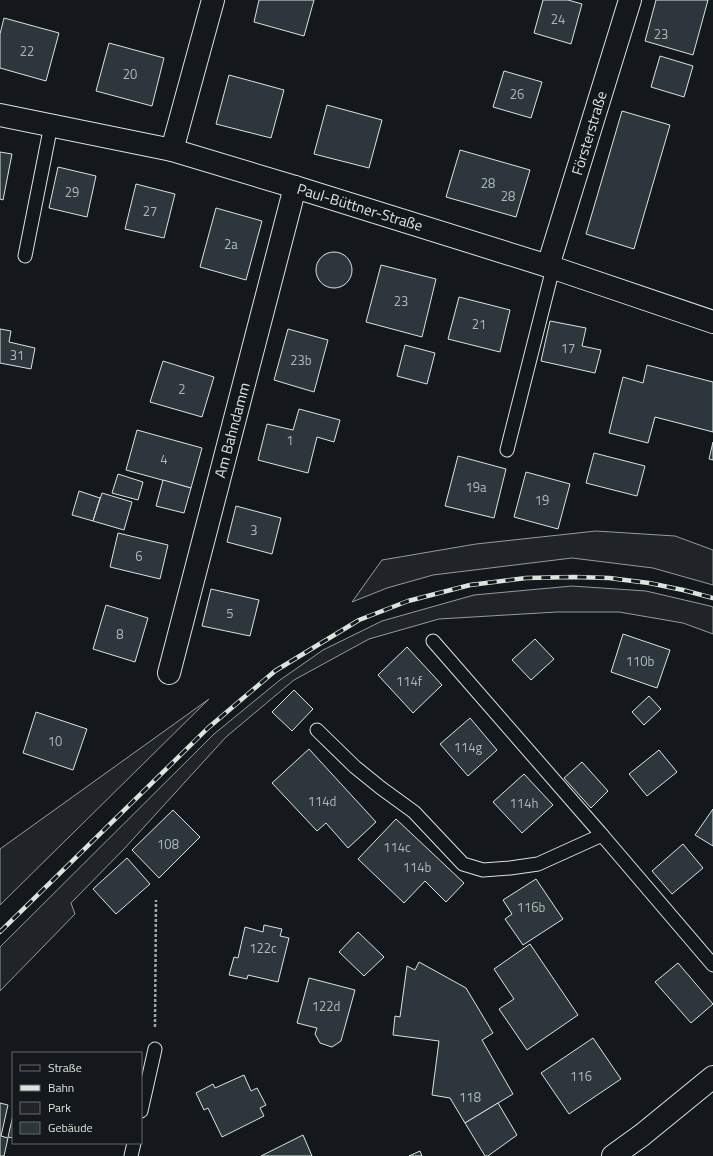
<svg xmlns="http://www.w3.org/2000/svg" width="713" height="1156" viewBox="0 0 713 1156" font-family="'Titillium Web',sans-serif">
  <rect width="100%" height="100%" fill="#14181c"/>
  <g fill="#202428" stroke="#939e99">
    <polygon points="596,531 675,536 713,550 713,585 653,568 572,558 433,575 387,588 352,602 382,560 476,544"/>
    <polygon points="572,586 646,591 710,606 713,607 713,634 683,623 619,612 557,612 439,619 369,639 294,680 226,737 124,849 71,903 75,914 0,991 0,947 214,734 280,680 323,650 382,621 474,595"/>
    <polygon points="209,699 0,905 0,849"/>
  </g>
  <g fill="#2c363c" stroke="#d8e6dc">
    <polygon points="259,0 314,0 304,36 254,22"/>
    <polygon points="543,0 568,0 582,4 571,44 534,33"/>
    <polygon points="656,0 708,0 693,55 645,41"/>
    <polygon points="4,18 59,33 46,81 0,68 0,34"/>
    <polygon points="109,43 164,58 152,106 96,91"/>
    <polygon points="660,56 693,66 684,97 651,87"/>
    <polygon points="504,71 542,82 531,118 493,107"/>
    <polygon points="229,75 284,90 271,138 216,124"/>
    <polygon points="327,105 382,120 369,168 314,154"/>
    <polygon points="622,111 670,125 634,249 586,234"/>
    <polygon points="460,150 530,170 516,217 446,197"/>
    <polygon points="0,152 12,154 3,200 0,199"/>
    <polygon points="58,167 96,176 87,217 49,208"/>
    <polygon points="136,184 175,194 164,238 125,229"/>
    <polygon points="216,208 262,221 246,280 200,267"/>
    <circle cx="334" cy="270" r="18"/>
    <polygon points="381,265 436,279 422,337 366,322"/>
    <polygon points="459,297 510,310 500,352 448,339"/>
    <polygon points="550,321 586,328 582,346 601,350 595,373 541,361"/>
    <polygon points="0,329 11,331 9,342 35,348 31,369 0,363"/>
    <polygon points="288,329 328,340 314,392 274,380"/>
    <polygon points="405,345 435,353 427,384 397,376"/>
    <polygon points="163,361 214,377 202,417 150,402"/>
    <polygon points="647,365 713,382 713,432 655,417 648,443 609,433 623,377 643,383"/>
    <polygon points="299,409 340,420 334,442 317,437 308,473 258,460 267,424 293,430"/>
    <polygon points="137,430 202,448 191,488 126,470"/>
    <polygon points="713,442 713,460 709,459"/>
    <polygon points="594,453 645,466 637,496 586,483"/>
    <polygon points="458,456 506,469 494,518 445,506"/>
    <polygon points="526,472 570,484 558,529 514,517"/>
    <polygon points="118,474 143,482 138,500 112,493"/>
    <polygon points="163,480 191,488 184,513 156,506"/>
    <polygon points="79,491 100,498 93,521 72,515"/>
    <polygon points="102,493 132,502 124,530 93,521"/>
    <polygon points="236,506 281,518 272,554 227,542"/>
    <polygon points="118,533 168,545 160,579 110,567"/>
    <polygon points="211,589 259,600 250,636 202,626"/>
    <polygon points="106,605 148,618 135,662 93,649"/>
    <polygon points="623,634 670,650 657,688 611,672"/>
    <polygon points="535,639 554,659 531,680 512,660"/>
    <polygon points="407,647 442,685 413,713 378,675"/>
    <polygon points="294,690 313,709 292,731 272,712"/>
    <polygon points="649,696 661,709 644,725 632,712"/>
    <polygon points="36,712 87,729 73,770 23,753"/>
    <polygon points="470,718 497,750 468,776 440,744"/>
    <polygon points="309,749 376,822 348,848 326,823 317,831 272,783"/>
    <polygon points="659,750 677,772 647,796 629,774"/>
    <polygon points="582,762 608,791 591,808 564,778"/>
    <polygon points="524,774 553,805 522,833 493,802"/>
    <polygon points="713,809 713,846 695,835"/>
    <polygon points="173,810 200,837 159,878 132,850"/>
    <polygon points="396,819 464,883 446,902 425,881 404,903 358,859"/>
    <polygon points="683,844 703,868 672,894 652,871"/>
    <polygon points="127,858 150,884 116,914 93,889"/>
    <polygon points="536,879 563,919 523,945 505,919 512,914 503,900"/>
    <polygon points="264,925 282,929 280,936 289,938 278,982 248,975 247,979 229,975 234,957 238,958 245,927 263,932"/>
    <polygon points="358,932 384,957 364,976 339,952"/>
    <polygon points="530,944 578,1015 527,1050 499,1009 514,999 494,969"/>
    <polygon points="419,962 466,988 493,1033 482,1040 513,1094 465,1123 450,1098 432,1095 439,1041 393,1035 395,1016 400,1017 407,966 415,970"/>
    <polygon points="678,963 713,1004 691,1023 655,982"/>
    <polygon points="309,978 355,990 341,1041 332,1047 320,1043 315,1034 317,1028 297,1023"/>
    <polygon points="593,1038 621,1079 569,1114 541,1073"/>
    <polygon points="244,1075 251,1091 257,1088 266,1105 260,1108 264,1116 222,1137 208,1108 204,1110 196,1093 213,1084 215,1088"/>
    <polygon points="0,1103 8,1105 1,1136 8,1138 4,1156 0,1156"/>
    <polygon points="498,1103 517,1135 488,1156 485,1156 465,1123"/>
    <polygon points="13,1115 13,1138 8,1137"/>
    <polygon points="303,1135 312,1156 261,1156"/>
    <polygon points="420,1151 422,1156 409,1156"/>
  </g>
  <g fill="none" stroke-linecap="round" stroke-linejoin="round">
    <defs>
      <g id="service">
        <polyline points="25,256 51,125"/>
        <polyline points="507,450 553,268"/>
        <polyline points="433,641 602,835"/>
        <polyline points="317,730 355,767 381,788 414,812 463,864 483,870 510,868 538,864 602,835 713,965"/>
        <polyline points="141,1111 155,1049"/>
        <polyline points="131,1156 134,1143"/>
      </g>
      <g id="minor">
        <polyline points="0,115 172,150 295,187 548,266 713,322"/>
        <polyline points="172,150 213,0"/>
        <polyline points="548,266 630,0"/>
        <polyline points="169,673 295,187"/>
      </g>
      <polyline id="secondary" points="613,1156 642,1135 713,1077"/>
    </defs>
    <use href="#service" stroke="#d8e6dc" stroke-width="15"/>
    <use href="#minor" stroke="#d8e6dc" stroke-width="24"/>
    <use href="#secondary" stroke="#d8e6dc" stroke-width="24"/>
    <polyline stroke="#9da8a2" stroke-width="2.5" stroke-dasharray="3 2" stroke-linecap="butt" points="155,1027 156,900"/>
    <use href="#service" stroke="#14181c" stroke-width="13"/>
    <use href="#minor" stroke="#14181c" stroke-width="22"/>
    <use href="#secondary" stroke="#14181c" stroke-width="22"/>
    <defs>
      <polyline id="rail" points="0,932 208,728 275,671 359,620 408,601 470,585 526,578 574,577 609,578 649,583 683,590 713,598"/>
    </defs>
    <use href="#rail" stroke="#d8e6dc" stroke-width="4.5"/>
    <use href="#rail" stroke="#14181c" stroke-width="3" stroke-dasharray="9" stroke-linecap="butt"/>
  </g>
  <g text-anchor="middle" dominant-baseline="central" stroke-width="3" stroke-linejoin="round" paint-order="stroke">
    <g font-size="13" fill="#adbab4">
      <text x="558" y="19">24</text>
      <text x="661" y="34">23</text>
      <text x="27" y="51">22</text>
      <text x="130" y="74">20</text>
      <text x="517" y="94">26</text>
      <text x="488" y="183">28</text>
      <text x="72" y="192">29</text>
      <text x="508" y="196">28</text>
      <text x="150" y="211">27</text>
      <text x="231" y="244">2a</text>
      <text x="401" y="301">23</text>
      <text x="479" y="324">21</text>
      <text x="568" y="348">17</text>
      <text x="17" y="355">31</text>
      <text x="301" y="360">23b</text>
      <text x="182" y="389">2</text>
      <text x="290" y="440">1</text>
      <text x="164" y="459">4</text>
      <text x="476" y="487">19a</text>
      <text x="542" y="500">19</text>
      <text x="254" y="530">3</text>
      <text x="139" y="556">6</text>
      <text x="230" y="613">5</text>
      <text x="120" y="634">8</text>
      <text x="640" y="661">110b</text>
      <text x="409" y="681">114f</text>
      <text x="55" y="741">10</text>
      <text x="468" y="747">114g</text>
      <text x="322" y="801">114d</text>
      <text x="524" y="803">114h</text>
      <text x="168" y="844">108</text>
      <text x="397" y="847">114c</text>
      <text x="417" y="867">114b</text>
      <text x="531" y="907">116b</text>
      <text x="263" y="948">122c</text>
      <text x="326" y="1006">122d</text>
      <text x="581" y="1076">116</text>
      <text x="470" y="1097">118</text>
    </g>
    <g font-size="15" fill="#d8e6dc" stroke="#14181c">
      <text transform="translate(589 133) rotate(-73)">Försterstraße</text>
      <text transform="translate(360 207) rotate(17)">Paul-Büttner-Straße</text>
      <text transform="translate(232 430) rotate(-75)">Am Bahndamm</text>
    </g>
  </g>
  <rect x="12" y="1052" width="130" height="92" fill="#14181c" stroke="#626a69"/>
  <rect x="20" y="1065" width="20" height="6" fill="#14181c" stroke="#626a69"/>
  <text x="48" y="1072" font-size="12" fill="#d8e6dc">Straße</text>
  <rect x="20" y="1085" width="20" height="6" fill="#d8e6dc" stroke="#626a69"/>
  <text x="48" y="1092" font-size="12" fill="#d8e6dc">Bahn</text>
  <rect x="20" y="1102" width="20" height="12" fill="#202428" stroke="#626a69"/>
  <text x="48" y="1112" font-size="12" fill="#d8e6dc">Park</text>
  <rect x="20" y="1122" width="20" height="12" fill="#2c363c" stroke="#626a69"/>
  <text x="48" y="1132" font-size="12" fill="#d8e6dc">Gebäude</text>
</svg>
